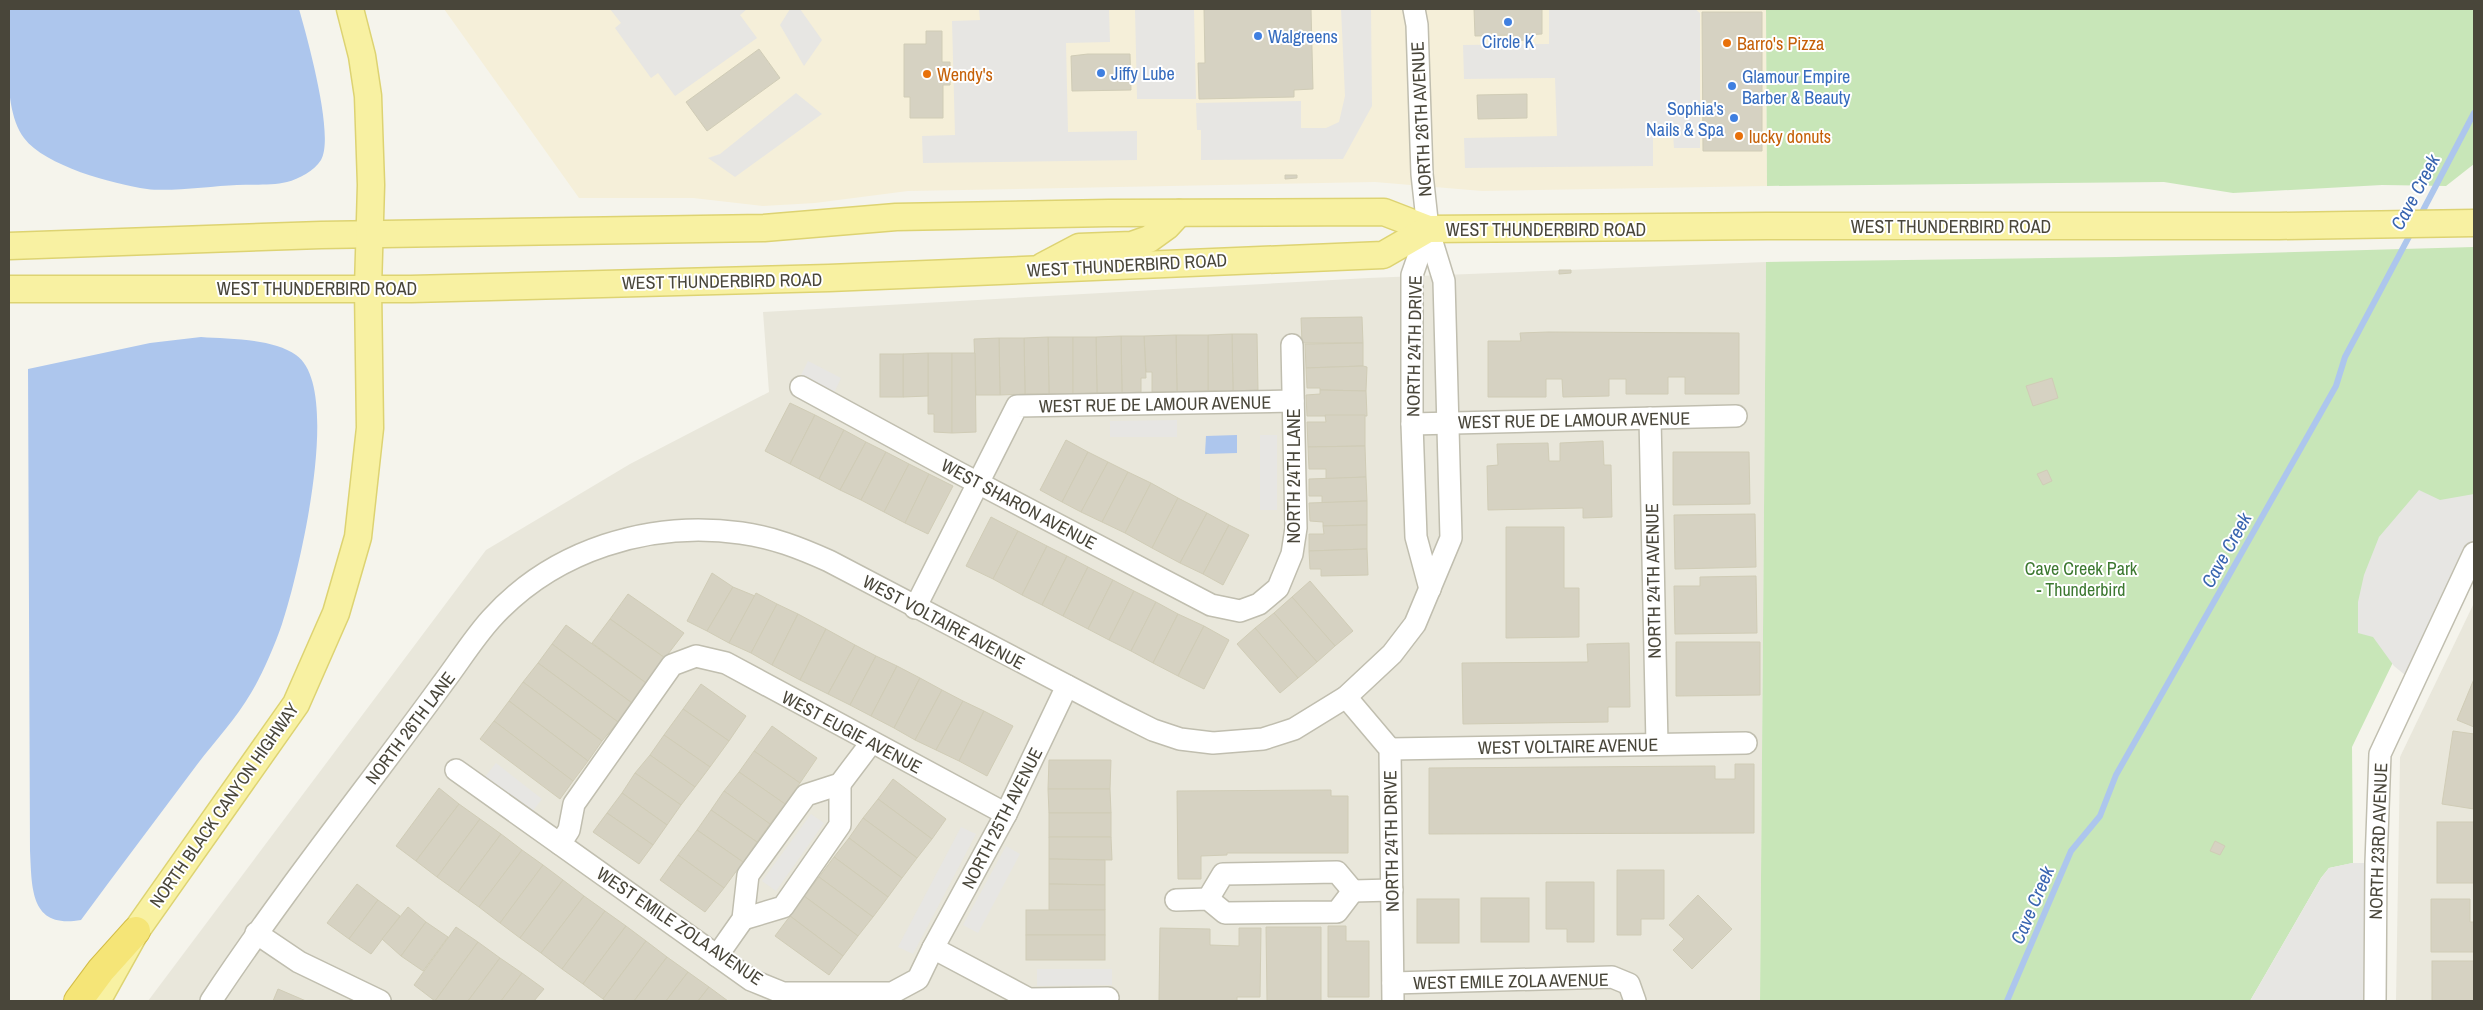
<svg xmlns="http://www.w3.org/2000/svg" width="2483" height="1010" viewBox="0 0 2483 1010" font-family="'Archivo Narrow',sans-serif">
  <rect width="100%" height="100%" fill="#f5f4ec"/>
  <g fill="#e9e7db">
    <polygon points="1766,262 1760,1001 148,1001 486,550 630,464 769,392 763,312 1368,278"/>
    <polygon points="2474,603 2474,1001 2396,1001 2400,757"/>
  </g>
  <polygon fill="#f5efd9" points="444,9 1766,9 1767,186 1482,191 1375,182 908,191 815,203 763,206 693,198 579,198"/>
  <g fill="#c8e6b8">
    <polygon points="1766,9 2474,9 2474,164 2446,186 2382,185 2233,193 2164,182 1767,186"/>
    <polygon points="2474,247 2474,495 2352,747 2353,863 2329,868 2321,878 2250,1001 1760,1001 1766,262 2116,257"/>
  </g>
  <g fill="#e7e6e3">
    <polygon points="610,9 747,9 740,15 757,38 675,96 658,73 651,78 615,28 621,23"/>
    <polygon points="790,9 800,9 822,40 804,66 780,25"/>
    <polygon points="979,9 1109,9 1110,42 1066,43 1068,132 1137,131 1137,160 923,163 922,136 955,135 952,21 980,20"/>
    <polygon points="1135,9 1194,9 1196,99 1137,99"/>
    <polygon points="1341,9 1371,9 1372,106 1343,159 1201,160 1201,130 1197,130 1196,103 1301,101 1301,128 1326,128 1339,122 1345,96"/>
    <polygon points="1549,9 1695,9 1700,13 1700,148 1674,148 1673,134 1653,135 1653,166 1465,168 1464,138 1557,136 1555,78 1464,79 1463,45 1549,44"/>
    <polygon points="796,93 822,114 735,177 708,158 720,154"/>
    <polygon points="808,361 841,378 834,393 800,377"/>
    <polygon points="1177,420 1177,437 1110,437 1110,421"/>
    <rect x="1260" y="435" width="17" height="75"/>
    <polygon points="2419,490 2440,500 2474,494 2474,553 2415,683 2394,666 2373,637 2358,633 2358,602 2364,575 2379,537"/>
    <polygon points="496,763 542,799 532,812 485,777"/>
    <polygon points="811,814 824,823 776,891 762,881"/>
    <polygon points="961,827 976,834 913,954 898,947"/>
    <polygon points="1006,846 1020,854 978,933 963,925"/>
    <polygon points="2352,863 2376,863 2375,1001 2250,1001 2321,878 2329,868"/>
    <polygon points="1037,969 1112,969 1112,985 1037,986"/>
  </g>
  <g fill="#adc6ed">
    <path d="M 9,9 L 299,9 C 307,37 335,136 321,160 C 314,171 299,179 287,182 C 272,186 253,184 237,185 C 212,186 170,192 147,189 C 113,184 45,166 24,138 C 2,109 9,45 9,9 Z"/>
    <path d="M 201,337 C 228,339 273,338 296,355 C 344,388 298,576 282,624 C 275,645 262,675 251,693 C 236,719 214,742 196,766 C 158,817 119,868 81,920 C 30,929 32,889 30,851 L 28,369 L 150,343 Z"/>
    <polygon points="1237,435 1237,453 1205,454 1206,436"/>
  </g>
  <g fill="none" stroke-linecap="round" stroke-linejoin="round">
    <g stroke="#adc6ed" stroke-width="6">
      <polyline points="2419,218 2474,113"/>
      <polyline points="2007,1001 2071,851 2100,816 2116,775 2336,386 2345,357 2412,231"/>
    </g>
  </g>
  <g fill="#d6d2c2" stroke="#d0ccb6">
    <polygon points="1204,9 1311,9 1313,89 1294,90 1294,97 1199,99 1198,63 1205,63"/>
    <polygon points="1474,9 1542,9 1542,34 1526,35 1526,40 1513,41 1513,35 1475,36"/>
    <polygon points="1702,12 1762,12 1762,151 1703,151"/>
    <polygon points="926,31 942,31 942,62 950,62 950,85 943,85 943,118 910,118 910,97 904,97 904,44 926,44"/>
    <polygon points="759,49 780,78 707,131 686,102"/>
    <polygon points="1088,54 1130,54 1131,90 1072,91 1071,56"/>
    <polygon points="1527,94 1527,118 1478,119 1477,95"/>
    <polygon points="1285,175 1297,175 1297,178 1285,179"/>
    <polygon points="1559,270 1571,270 1571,273 1559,274"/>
    <polygon points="1362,317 1363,343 1302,343 1301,318"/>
    <polygon points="1548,332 1739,333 1739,394 1685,394 1685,377 1668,377 1668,394 1626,394 1626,379 1609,379 1609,396 1563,397 1562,379 1546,379 1546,397 1488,397 1488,341 1521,341 1520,333"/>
    <polygon points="1232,334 1257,334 1258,390 1233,391"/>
    <polygon points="1232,334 1233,391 1208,391 1208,335"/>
    <polygon points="1176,335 1208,335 1208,391 1177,392"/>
    <polygon points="1176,335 1177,392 1152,392 1152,372 1146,372 1144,336"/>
    <polygon points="1121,336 1144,336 1146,378 1141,378 1141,392 1122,393"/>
    <polygon points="1121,336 1122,393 1097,393 1096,337"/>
    <polygon points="1048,337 1073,337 1073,394 1049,394"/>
    <polygon points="1048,337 1049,394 1025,394 1024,338"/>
    <polygon points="1073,337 1096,337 1097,393 1073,394"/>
    <polygon points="999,338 1024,338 1025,394 1000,395"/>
    <polygon points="999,338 1000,395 976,395 974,339"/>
    <polygon points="1363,343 1363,366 1306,368 1305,344"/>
    <polygon points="928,353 952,353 952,433 934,432 934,414 928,414"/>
    <polygon points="928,353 928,396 903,397 903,354"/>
    <polygon points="952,353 975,353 976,432 952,433"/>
    <rect x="880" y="354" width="23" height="43"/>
    <polygon points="1363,366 1367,367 1366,391 1320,390 1320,388 1307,388 1306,368"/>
    <polygon points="2052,378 2058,398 2033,406 2026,386"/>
    <polygon points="1320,390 1366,391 1367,416 1307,416 1306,395 1320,394"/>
    <polygon points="790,403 815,415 790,464 765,451"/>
    <polygon points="815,415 844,430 819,479 790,464"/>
    <polygon points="1325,415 1365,415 1365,446 1308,447 1307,422 1326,422"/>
    <polygon points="844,430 866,442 840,490 819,479"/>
    <polygon points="1066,440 1088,452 1062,502 1040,490"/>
    <polygon points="1603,441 1604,465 1611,465 1612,517 1583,518 1583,508 1488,510 1487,466 1498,465 1497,444 1548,443 1549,461 1560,461 1560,443"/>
    <polygon points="866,442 886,452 861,500 840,490"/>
    <polygon points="1365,446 1366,477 1326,479 1326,469 1309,469 1308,447"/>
    <polygon points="886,452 909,464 884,512 861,500"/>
    <polygon points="1088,452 1108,462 1081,512 1062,502"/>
    <polygon points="1673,452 1749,452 1750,504 1673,505"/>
    <polygon points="1108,462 1128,472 1102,522 1081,512"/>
    <polygon points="909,464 929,474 905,523 884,512"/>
    <polygon points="2047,470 2052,481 2043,485 2037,474"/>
    <polygon points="1128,472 1151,483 1125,533 1102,522"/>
    <polygon points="929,474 953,486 928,534 905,523"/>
    <polygon points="1366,477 1367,501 1322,503 1322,496 1309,496 1309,479"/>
    <polygon points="1151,483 1178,498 1152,548 1125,533"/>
    <polygon points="1178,498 1207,513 1180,563 1152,548"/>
    <polygon points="1367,501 1367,525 1323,526 1323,522 1310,521 1309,503"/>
    <polygon points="1207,513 1229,525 1203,574 1180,563"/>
    <polygon points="1755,514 1756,567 1675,569 1674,515"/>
    <polygon points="991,517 1018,531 993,579 966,566"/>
    <polygon points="1229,525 1249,535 1223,585 1203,574"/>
    <polygon points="1367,525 1367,549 1309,551 1309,534 1324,534 1323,526"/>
    <polygon points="1506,527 1564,527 1564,588 1579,588 1579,637 1506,638"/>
    <polygon points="1018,531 1047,546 1022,595 993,579"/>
    <polygon points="1047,546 1067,556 1042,605 1022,595"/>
    <polygon points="1367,549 1368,575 1321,576 1321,569 1310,569 1309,551"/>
    <polygon points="1067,556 1088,567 1063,616 1042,605"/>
    <polygon points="1088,567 1113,580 1088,629 1063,616"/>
    <polygon points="712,573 733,587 707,631 687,621"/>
    <polygon points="1756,576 1757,633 1675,634 1674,586 1700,586 1700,577"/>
    <polygon points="1113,580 1134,591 1109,640 1088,629"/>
    <polygon points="1310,581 1353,631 1335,646 1292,597"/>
    <polygon points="733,587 755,596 729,643 707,631"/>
    <polygon points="1134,591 1156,602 1131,651 1109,640"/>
    <polygon points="756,593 777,604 751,653 729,643"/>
    <polygon points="628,594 684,633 665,658 610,619"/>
    <polygon points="1292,597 1335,646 1317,662 1274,613"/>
    <polygon points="1156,602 1178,614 1153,663 1131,651"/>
    <polygon points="777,604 798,614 772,665 751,653"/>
    <polygon points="1274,613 1317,662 1298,678 1255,628"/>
    <polygon points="798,614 826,629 800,680 772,665"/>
    <polygon points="1178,614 1204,626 1178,676 1153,663"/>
    <polygon points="610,619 665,658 646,683 592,643"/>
    <polygon points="566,625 646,683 632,703 552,644"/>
    <polygon points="1204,626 1229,640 1204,689 1178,676"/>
    <polygon points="1255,628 1298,678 1280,693 1237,644"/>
    <polygon points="826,629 855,645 828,694 800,680"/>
    <polygon points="1676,642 1760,642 1760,695 1676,696"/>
    <polygon points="1629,643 1630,707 1608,707 1608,722 1463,724 1462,663 1588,662 1587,644"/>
    <polygon points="552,644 632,703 618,722 538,663"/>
    <polygon points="855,645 876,656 850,705 828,694"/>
    <polygon points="876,656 897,666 871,716 850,705"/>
    <polygon points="538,663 618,722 602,741 523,682"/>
    <polygon points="897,666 920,678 894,728 871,716"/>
    <polygon points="920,678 942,690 915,740 894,728"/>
    <polygon points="2474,679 2474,727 2457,720"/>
    <polygon points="523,682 602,741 588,761 509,701"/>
    <polygon points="701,684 746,716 729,741 683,709"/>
    <polygon points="942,690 963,701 936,750 915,740"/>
    <polygon points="509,701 588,761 573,781 494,721"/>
    <polygon points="963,701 984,711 959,761 936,750"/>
    <polygon points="683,709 729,741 710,767 664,735"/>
    <polygon points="984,711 1013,726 987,776 959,761"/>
    <polygon points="494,721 573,781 560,799 480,739"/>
    <polygon points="772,726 817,758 800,783 754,751"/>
    <polygon points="2453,731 2474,734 2474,809 2442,804"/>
    <polygon points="664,735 710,767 695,787 650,755"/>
    <polygon points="754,751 800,783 785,804 739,772"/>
    <polygon points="650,755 695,787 681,805 635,773"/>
    <polygon points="1049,760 1111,760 1110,789 1048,789"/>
    <polygon points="1735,764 1754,764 1754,833 1429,834 1429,768 1715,766 1715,779 1735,779"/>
    <polygon points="739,772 785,804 770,824 724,791"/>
    <polygon points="635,773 681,805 667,825 622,793"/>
    <polygon points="893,779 946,819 932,839 878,799"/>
    <polygon points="439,788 459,804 416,861 396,846"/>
    <polygon points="1048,789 1110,789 1111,813 1049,813"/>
    <polygon points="1331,790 1331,796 1348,796 1348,853 1227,853 1227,855 1201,856 1201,879 1178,879 1177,791"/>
    <polygon points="724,791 770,824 757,842 711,810"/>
    <polygon points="622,793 667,825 653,845 607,813"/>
    <polygon points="878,799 932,839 917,858 863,818"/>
    <polygon points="459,804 480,819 437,877 416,861"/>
    <polygon points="711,810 757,842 743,862 697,830"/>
    <polygon points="607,813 653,845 639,864 593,832"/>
    <rect x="1049" y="813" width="62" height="24"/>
    <polygon points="863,818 917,858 902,878 849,838"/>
    <polygon points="480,819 501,834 458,892 437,877"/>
    <rect x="2437" y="822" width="37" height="61"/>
    <polygon points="697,830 743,862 724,888 678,855"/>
    <polygon points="501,834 522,850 479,907 458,892"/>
    <polygon points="1049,837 1111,837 1112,860 1049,859"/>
    <polygon points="849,838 902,878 888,897 834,857"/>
    <polygon points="2215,841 2225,846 2220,855 2210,851"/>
    <polygon points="522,850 543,865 500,923 479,907"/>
    <polygon points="678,855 724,888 705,912 660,880"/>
    <polygon points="834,857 888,897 873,917 819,877"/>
    <polygon points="1049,859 1105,860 1105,885 1049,884"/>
    <polygon points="543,865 563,880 520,938 500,923"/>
    <polygon points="1617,870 1664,870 1664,919 1641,919 1641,935 1617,935"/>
    <polygon points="819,877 873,917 858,936 804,896"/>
    <polygon points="563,880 584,896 541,953 520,938"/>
    <polygon points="1546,882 1594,882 1594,942 1567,942 1567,929 1546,929"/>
    <polygon points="357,884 378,900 349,939 327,923"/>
    <polygon points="1049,884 1105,885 1105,910 1049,910"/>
    <polygon points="1698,895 1732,929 1692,969 1673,950 1684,939 1669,925"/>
    <polygon points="584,896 605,911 562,969 541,953"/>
    <polygon points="804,896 858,936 843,956 790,916"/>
    <rect x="1481" y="898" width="48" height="44"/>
    <rect x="1417" y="899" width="42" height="44"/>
    <polygon points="2431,899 2470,899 2470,922 2474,922 2474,952 2431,952"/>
    <polygon points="378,900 400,916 371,954 349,939"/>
    <polygon points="408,907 426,922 401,956 382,939"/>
    <rect x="1026" y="910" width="79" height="25"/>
    <polygon points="605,911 626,926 583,984 562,969"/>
    <polygon points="790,916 843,956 829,975 775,936"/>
    <polygon points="426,922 448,937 423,971 401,956"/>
    <polygon points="626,926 646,941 603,999 583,984"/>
    <polygon points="1328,926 1346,926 1346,941 1369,941 1369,997 1328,997"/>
    <polygon points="456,927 478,942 435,1001 414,985"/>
    <polygon points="1266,927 1321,927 1321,1001 1267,1001"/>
    <polygon points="1160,928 1210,929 1210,945 1239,946 1239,928 1261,928 1260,997 1237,997 1237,1001 1159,1001"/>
    <rect x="1026" y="935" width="79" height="25"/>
    <polygon points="646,941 667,957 634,1001 606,1001 603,999"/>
    <polygon points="478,942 500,958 468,1001 435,1001"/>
    <polygon points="667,957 688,972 666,1001 634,1001"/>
    <polygon points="500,958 522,973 501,1001 468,1001"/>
    <rect x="2432" y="961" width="42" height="40"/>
    <polygon points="688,972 709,987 698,1001 666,1001"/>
    <polygon points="522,973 544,989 534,1001 501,1001"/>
    <polygon points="709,987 728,1001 698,1001"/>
    <polygon points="278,989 306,1001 273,1001"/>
  </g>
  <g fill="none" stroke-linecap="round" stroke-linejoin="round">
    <defs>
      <g id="minor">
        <polyline points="1428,229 1412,275 1412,424 1416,537 1430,589"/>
        <polyline points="801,387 959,473 1211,605 1240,611 1259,604 1278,588 1292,554 1296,528 1292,345"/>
        <polyline points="1650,418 1657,744"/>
        <polyline points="1412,424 1736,416"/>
        <polyline points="915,608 1017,406 1293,401"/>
        <polyline points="1346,697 1390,749 1393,1001"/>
        <polyline points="1390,749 1746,743"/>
        <polyline points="456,770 751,980 783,993 892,993 918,979 933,948 1029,999 1108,998"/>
        <polyline points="560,844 569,830 574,804 672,665 696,656 726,663 1006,814"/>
        <polyline points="1353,891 1392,890"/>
        <polyline points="1208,899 1223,874 1337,872 1353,891"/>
        <polyline points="1176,900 1208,899 1225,913 1337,912 1353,891"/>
        <polyline points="743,919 783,907 840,825 840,784"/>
        <polyline points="256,933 299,962 380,1001"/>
        <polyline points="933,948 1006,814 1067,686"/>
        <polyline points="717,956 743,919 748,875 806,795 840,784 871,743"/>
        <polyline points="1393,983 1612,977 1629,984 1635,1001"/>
        <path d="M 211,1001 C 264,921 322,845 380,768 C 401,740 422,712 443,683 C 459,662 473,639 491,619 C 553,550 650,520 741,533 C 772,537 800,548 829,561 L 1119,713 L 1153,730 L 1180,739 L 1213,743 L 1263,739 L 1294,729 L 1346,697 L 1392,654 L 1415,624 L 1451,538 L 1444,281 L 1428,229 L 1422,174 L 1417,25 L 1414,9"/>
        <polyline points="2375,1001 2376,863 2380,754 2474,553"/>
      </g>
      <g id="major">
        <polyline points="9,246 321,235 764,228 896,217 1109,213 1384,212 1428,229 1767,226 2279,226 2474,223"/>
        <polyline points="1043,266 1079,247 1132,245 1149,239 1167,226 1179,213"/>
        <polyline points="9,289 411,289 829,278 1383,255 1428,229"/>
        <polyline points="97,1001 136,931 296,704 336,613 358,537 370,428 368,288 371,185 368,96 362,56 350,9"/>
      </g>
      <polyline id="highway" points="78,1001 101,970 136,931"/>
    </defs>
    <use href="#minor" stroke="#c0beaf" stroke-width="24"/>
    <use href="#major" stroke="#ddd372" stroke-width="29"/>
    <use href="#highway" stroke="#d4bd47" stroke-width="30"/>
    <use href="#minor" stroke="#fff" stroke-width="21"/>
    <use href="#major" stroke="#f8f1a2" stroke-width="26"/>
    <use href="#highway" stroke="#f5e577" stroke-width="28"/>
  </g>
  <g fill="#3f7fe0" stroke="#fff" stroke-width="2">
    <circle cx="1508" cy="22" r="5"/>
    <circle cx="1258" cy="36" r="5"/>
    <circle cx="1101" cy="73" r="5"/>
    <circle cx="1732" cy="86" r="5"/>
    <circle cx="1734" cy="118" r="5"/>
  </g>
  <g fill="#e8710a" stroke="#fff" stroke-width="2">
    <circle cx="1727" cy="43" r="5"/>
    <circle cx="927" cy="74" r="5"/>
    <circle cx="1739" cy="136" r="5"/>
  </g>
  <g text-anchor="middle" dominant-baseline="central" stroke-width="4" stroke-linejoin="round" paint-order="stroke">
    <g font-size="18" fill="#366cbe" stroke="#fff" text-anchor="start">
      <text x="1268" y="36">Walgreens</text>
      <text x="1508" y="41" text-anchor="middle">Circle K</text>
      <text x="1111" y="73">Jiffy Lube</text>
      <text x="1742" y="76">Glamour Empire<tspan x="1742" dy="21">Barber &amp; Beauty</tspan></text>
      <text x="1724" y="108" text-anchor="end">Sophia's<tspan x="1724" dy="21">Nails &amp; Spa</tspan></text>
    </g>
    <g font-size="18" fill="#c56008" stroke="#fff" text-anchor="start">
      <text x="1737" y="43">Barro's Pizza</text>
      <text x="937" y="74">Wendy's</text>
      <text x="1749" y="136">lucky donuts</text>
    </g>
    <g font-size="18" fill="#49463a" stroke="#fff">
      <text transform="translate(1421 119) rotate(-93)">NORTH 26TH AVENUE</text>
      <text x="1951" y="226">WEST THUNDERBIRD ROAD</text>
      <text x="1546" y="229">WEST THUNDERBIRD ROAD</text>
      <text transform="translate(1127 265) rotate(-3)">WEST THUNDERBIRD ROAD</text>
      <text transform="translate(722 281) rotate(-1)">WEST THUNDERBIRD ROAD</text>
      <text x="317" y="288">WEST THUNDERBIRD ROAD</text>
      <text transform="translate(1414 346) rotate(-89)">NORTH 24TH DRIVE</text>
      <text transform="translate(1155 404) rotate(-1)">WEST RUE DE LAMOUR AVENUE</text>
      <text transform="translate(1574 420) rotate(-1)">WEST RUE DE LAMOUR AVENUE</text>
      <text transform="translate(1293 476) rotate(-90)">NORTH 24TH LANE</text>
      <text transform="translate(1019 504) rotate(28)">WEST SHARON AVENUE</text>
      <text transform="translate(1653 581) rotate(-91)">NORTH 24TH AVENUE</text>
      <text transform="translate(944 622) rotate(28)">WEST VOLTAIRE AVENUE</text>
      <text transform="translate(410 728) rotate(-53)">NORTH 26TH LANE</text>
      <text transform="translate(852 732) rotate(28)">WEST EUGIE AVENUE</text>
      <text transform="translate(1568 746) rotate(-1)">WEST VOLTAIRE AVENUE</text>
      <text transform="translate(224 805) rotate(-55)">NORTH BLACK CANYON HIGHWAY</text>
      <text transform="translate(1002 818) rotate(-63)">NORTH 25TH AVENUE</text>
      <text transform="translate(1391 841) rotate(-91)">NORTH 24TH DRIVE</text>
      <text transform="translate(2378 841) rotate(-88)">NORTH 23RD AVENUE</text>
      <text transform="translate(680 926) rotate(34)">WEST EMILE ZOLA AVENUE</text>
      <text transform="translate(1511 981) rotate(-1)">WEST EMILE ZOLA AVENUE</text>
    </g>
    <g font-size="18" fill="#3c7830" stroke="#fff">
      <text x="2081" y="568">Cave Creek Park<tspan x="2081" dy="21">- Thunderbird</tspan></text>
    </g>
    <g font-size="19" font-style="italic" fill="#3965b0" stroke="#fff">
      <text transform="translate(2415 192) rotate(-62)">Cave Creek</text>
      <text transform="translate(2226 550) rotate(-61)">Cave Creek</text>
      <text transform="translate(2032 905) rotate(-67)">Cave Creek</text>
    </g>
  </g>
  <rect width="2483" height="1010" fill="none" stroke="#49463a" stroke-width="20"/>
</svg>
